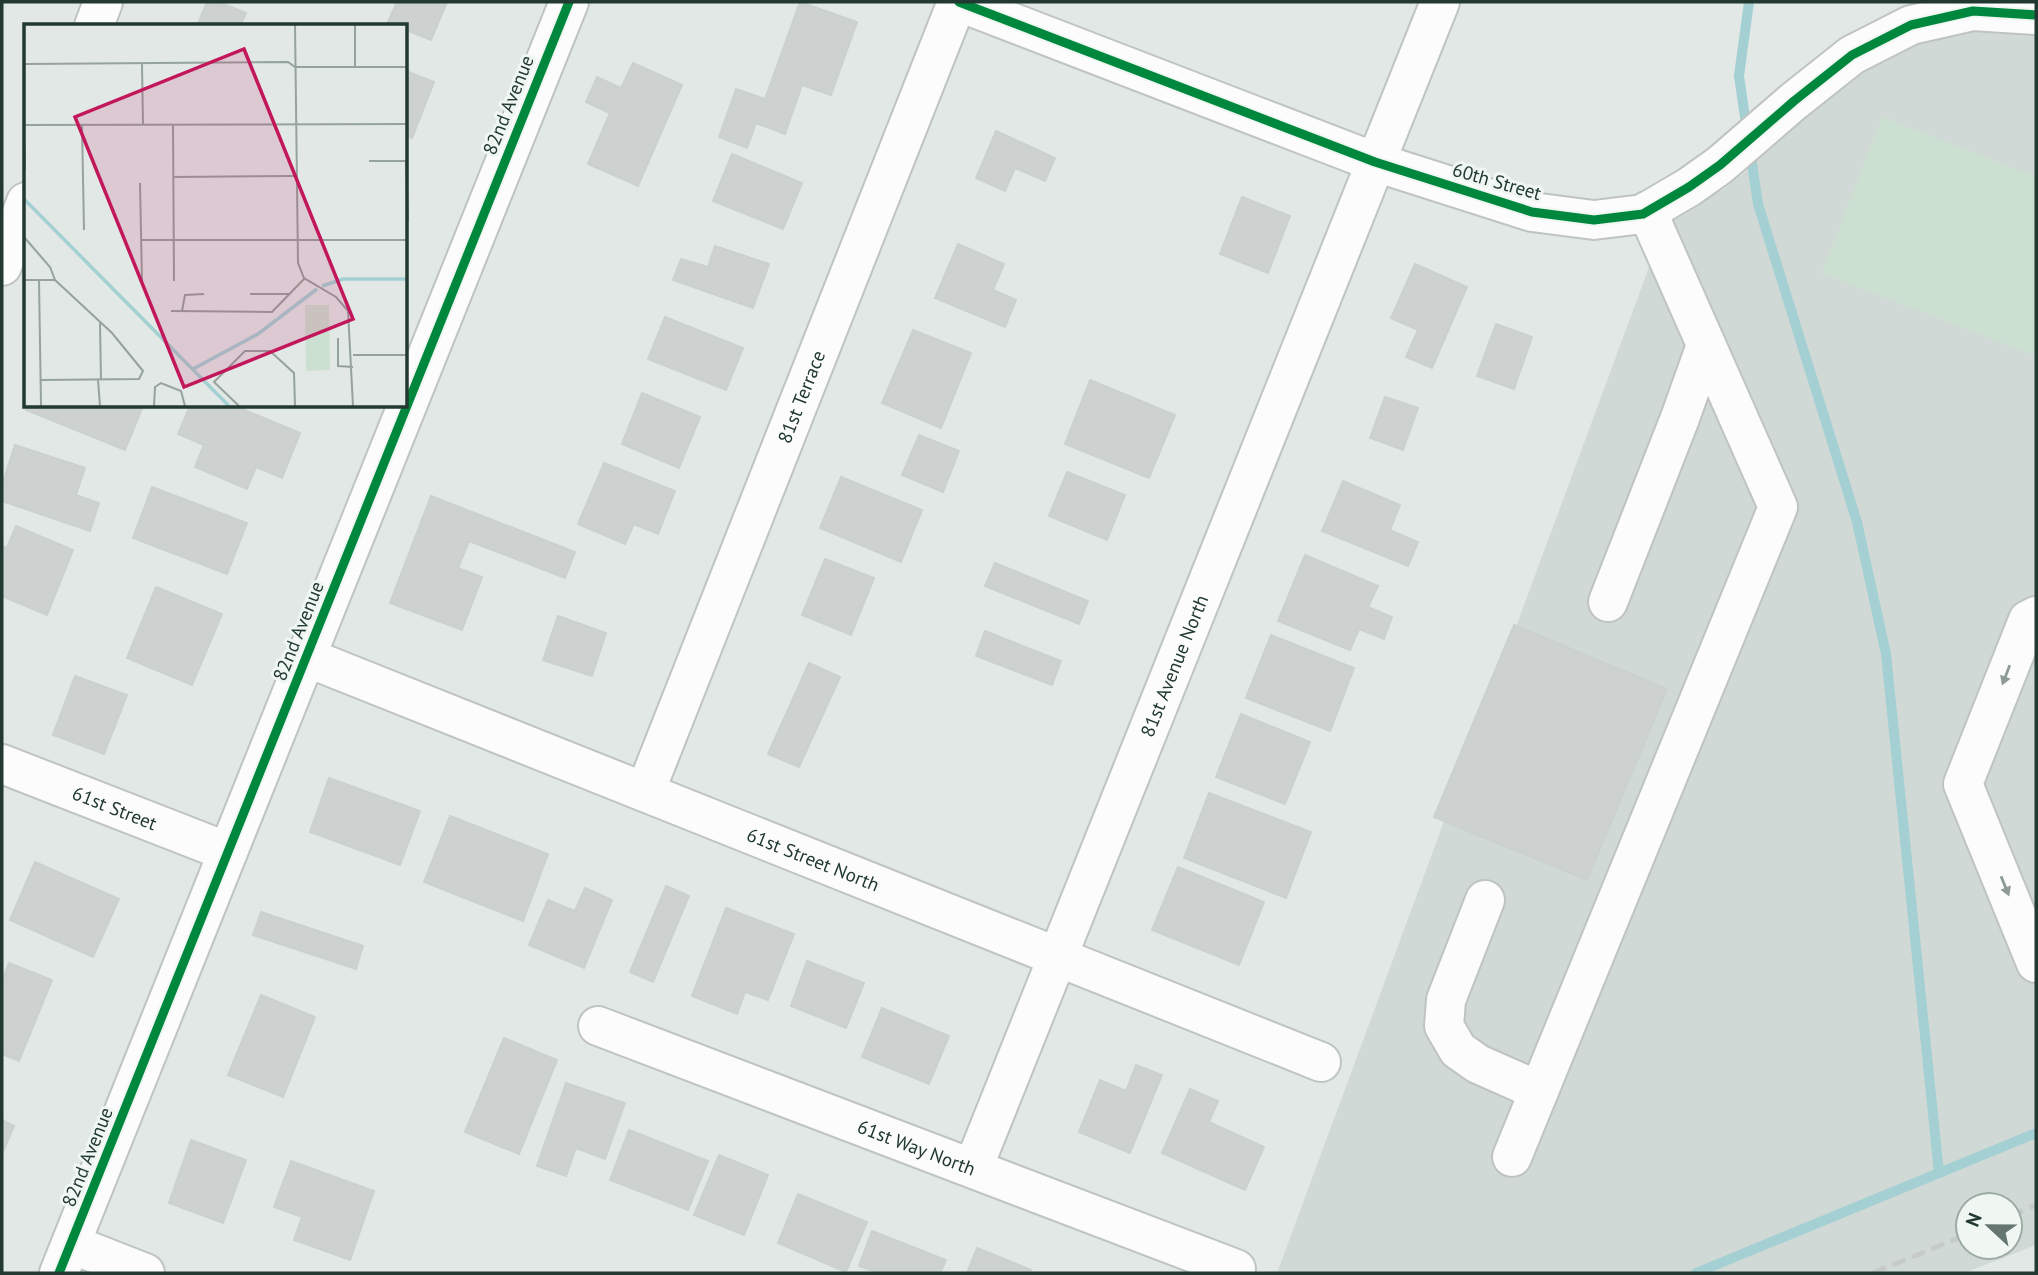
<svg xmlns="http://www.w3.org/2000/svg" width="2038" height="1275" viewBox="0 0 2038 1275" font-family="'PT Sans',sans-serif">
  <rect width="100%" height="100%" fill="#e2e8e5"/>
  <path fill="#d0d9d5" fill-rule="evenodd" d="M 1977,30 L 2036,34 L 2036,1245 L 1964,1273 L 1277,1273 L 1665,224 L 1719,190 L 1721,191 L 1748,170 L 1747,168 L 1808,116 L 1865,71 L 1919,43 ZM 1968,1205 L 2010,1205 L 2010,1247 L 1968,1247 Z"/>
  <polygon fill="#cce0d1" points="1882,117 2036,177 2036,356 1822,273"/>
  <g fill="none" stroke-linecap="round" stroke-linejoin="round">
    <g stroke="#a5d0d3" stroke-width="10">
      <polyline points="1747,131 1739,76 1749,2"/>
      <polyline points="1750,150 1758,204 1857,522 1886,654 1939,1173"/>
      <polyline points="1696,1273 2036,1133"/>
    </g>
  </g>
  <g fill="#cdd1cf" stroke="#cbd1ce" stroke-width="2">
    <polygon points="207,2 219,2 246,13 240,26 197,26"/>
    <polygon points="397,2 447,2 431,40 406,30 406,26 398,26 388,22"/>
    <polygon points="800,2 857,22 831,95 802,85 785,134 756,123 747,148 719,137 736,89 765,99"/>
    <polygon points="633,63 682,85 638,186 588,164 610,113 586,102 597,77 621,88"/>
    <polygon points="406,71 434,82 412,138 406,135"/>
    <polygon points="996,131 1055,158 1045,181 1015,168 1005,191 976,178"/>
    <polygon points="732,154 802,183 783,229 713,201"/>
    <polygon points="1242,197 1290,216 1268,273 1220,254"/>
    <polygon points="958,244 1004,264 993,290 1016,300 1005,327 935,298"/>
    <polygon points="715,246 769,264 753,308 673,280 681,259 708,267"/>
    <polygon points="1415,264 1467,287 1432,368 1406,357 1418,330 1391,318"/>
    <polygon points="665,317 743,348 726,390 648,359"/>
    <polygon points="1496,324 1532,337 1514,389 1477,376"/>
    <polygon points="913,330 971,353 941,428 882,403"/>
    <polygon points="1090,380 1175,415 1149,478 1065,444"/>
    <polygon points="642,393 700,417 679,468 622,444"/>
    <polygon points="1385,397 1418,408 1403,450 1370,438"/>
    <polygon points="27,406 143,406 125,450 26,410"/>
    <polygon points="190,406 235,406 300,433 282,478 256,467 247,489 195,467 204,445 178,434"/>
    <polygon points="919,435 959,451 943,492 902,475"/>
    <polygon points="15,445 85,468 76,495 99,503 90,531 2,501 2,485"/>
    <polygon points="604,463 675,491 658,534 634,524 625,544 578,524"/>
    <polygon points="1067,472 1125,495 1107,540 1049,516"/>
    <polygon points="841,477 922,510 901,562 820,528"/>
    <polygon points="1343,481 1400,505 1390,530 1418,542 1408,566 1322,531"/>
    <polygon points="152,487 247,523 227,574 133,538"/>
    <polygon points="431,496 575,552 565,578 469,541 458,568 482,577 462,630 390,603"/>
    <polygon points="16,526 73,550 47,615 2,596 2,546 7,548"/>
    <polygon points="1305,555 1378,586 1368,607 1392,617 1384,639 1359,629 1350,650 1278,621"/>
    <polygon points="825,559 874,578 851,635 802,615"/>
    <polygon points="995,563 1088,601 1079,624 985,586"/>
    <polygon points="156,587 222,614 192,685 127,658"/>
    <polygon points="558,616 606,633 592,676 543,660"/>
    <polygon points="1514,625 1667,689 1587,880 1434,817"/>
    <polygon points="985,631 1061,661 1052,685 976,656"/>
    <polygon points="1271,635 1354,668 1330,731 1246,698"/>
    <polygon points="809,663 840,677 799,767 768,754"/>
    <polygon points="75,676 127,695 104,754 53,735"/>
    <polygon points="1241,714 1310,742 1285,804 1216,777"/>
    <polygon points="329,778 420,811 400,865 310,832"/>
    <polygon points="1209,793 1311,832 1286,898 1184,858"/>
    <polygon points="450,816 548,854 523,921 424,882"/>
    <polygon points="35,862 119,899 93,957 10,920"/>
    <polygon points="1178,867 1264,902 1239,965 1152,930"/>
    <polygon points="666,886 689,896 653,982 630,972"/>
    <polygon points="585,888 612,900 584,968 529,945 548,900 575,911"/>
    <polygon points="726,908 794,934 768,1000 745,992 737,1014 692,996"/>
    <polygon points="261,912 363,946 356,969 253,935"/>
    <polygon points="807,961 864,983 846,1028 791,1006"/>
    <polygon points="9,963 52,980 19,1061 2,1054 2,981"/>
    <polygon points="261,995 315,1017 283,1097 228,1075"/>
    <polygon points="882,1008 949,1036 929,1084 862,1057"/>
    <polygon points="504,1038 557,1060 519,1154 465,1132"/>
    <polygon points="1136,1065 1162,1075 1130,1153 1079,1132 1100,1080 1126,1091"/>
    <polygon points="566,1083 625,1103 605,1159 576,1148 566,1176 537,1166"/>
    <polygon points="1190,1089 1218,1101 1209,1122 1264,1147 1245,1190 1162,1153"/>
    <polygon points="2,1120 14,1126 2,1154"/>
    <polygon points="629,1130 708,1161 688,1210 610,1180"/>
    <polygon points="191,1140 246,1160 223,1223 169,1203"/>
    <polygon points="719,1155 768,1175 744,1235 694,1215"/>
    <polygon points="291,1161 374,1191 350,1260 294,1240 302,1217 274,1207"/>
    <polygon points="798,1194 867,1222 846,1272 778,1243"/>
    <polygon points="872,1231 946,1260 940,1273 879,1273 859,1266"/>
    <polygon points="977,1248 1031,1270 1029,1273 967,1273"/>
  </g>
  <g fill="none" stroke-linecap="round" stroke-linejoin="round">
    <defs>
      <g id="minor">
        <polyline points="959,2 1375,162 1532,212 1594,220 1643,214 1689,187 1720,165 1794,101 1852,55 1911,25 1973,11 2036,15"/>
        <polyline points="94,26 103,2"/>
        <polyline points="2,266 26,202"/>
        <polyline points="1608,602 1680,418 1706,345"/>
        <polyline points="2036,616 2028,620 1963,784 2036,963"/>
        <path id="s1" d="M 306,657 L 1321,1062"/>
        <path id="s2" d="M 2,764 L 228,852"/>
        <path id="s3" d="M 645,792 L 957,2"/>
        <polyline points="1485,900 1446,1000 1444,1026 1458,1050 1478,1064 1539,1091"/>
        <path id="s4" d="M 598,1026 L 1236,1269"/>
        <polyline points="1512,1157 1778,507 1647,211"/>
        <path id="s5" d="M 973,1168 L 1440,2"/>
        <polyline points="71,1244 145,1273"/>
        <polyline points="59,1273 569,2"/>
      </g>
    </defs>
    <use href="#minor" stroke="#bfc4c2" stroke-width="42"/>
    <use href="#minor" stroke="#fbfcfb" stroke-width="38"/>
    <g stroke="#c6cac8" stroke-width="5" stroke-dasharray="14 7" stroke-linecap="butt">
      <polyline points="2010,1216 2036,1205"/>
      <polyline points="1873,1273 1968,1234"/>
    </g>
    <defs>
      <g id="cycleway">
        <polyline points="959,2 1375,162 1532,212 1594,220 1643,214 1689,187 1720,165 1794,101 1852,55 1911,25 1973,11 2036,15"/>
        <polyline points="59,1273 569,2"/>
      </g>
    </defs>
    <use href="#cycleway" stroke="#f0f7f3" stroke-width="13"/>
    <use href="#cycleway" stroke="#00873e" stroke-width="9"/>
  </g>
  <defs><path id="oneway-solid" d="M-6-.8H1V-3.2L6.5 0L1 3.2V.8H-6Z" transform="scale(1.75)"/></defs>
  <g fill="#8e9a96">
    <use href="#oneway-solid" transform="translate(2006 675) rotate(111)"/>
    <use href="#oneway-solid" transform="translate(2005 886) rotate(68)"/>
  </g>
  <g text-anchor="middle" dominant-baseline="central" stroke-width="6" stroke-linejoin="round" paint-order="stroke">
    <g font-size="19" fill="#223931" stroke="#f0f7f3">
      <text transform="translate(508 105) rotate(-68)">82nd Avenue</text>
      <text transform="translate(1497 181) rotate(16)">60th Street</text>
      <text stroke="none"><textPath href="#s3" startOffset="425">81st Terrace</textPath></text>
      <text transform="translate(298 631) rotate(-68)">82nd Avenue</text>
      <text stroke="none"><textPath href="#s5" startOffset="541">81st Avenue North</textPath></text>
      <text stroke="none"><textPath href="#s2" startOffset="121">61st Street</textPath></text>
      <text stroke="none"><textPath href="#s1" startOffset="546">61st Street North</textPath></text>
      <text stroke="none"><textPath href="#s4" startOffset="341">61st Way North</textPath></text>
      <text transform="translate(87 1157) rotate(-68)">82nd Avenue</text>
    </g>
  </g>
  <g transform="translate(24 24)">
    <rect width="383" height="383" fill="#e2e8e5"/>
    <path d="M 281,281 L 305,281 L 306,346 L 282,347 Z" fill="#cce0d1"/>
    <path fill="none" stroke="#a5d0d3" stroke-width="3.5" d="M 0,175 L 205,382M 298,262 L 319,255 L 384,255M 169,345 L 234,310 L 293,265"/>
    <path fill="none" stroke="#95a29d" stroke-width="2" d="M 271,1 L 274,239 L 280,254 L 312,273 L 324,287 L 329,382M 331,1 L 331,43M 0,40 L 264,38 L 271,43 L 384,43M 118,40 L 119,100M 149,100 L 150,257M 0,101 L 384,100M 58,101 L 60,206M 0,113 L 1,146M 345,137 L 382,137 L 384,197M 149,153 L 271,152M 116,159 L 118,257M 0,213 L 26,243 L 31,256 L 0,256M 117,216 L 384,216M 15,256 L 17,382M 226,270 L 265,270M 147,287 L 248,288 L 280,255M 158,287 L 161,271 L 180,270M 76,299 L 77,356M 314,314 L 314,342 L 329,343M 329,331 L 384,331M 17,356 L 115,355 L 119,347 L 88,309 L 31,256M 74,356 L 76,382M 130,382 L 131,363 L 137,359 L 157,367 L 161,382M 215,382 L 190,358 L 221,327 L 246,327 L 270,349 L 271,382"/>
    <path fill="#c2185b" fill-opacity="0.15" stroke="#c2185b" stroke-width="3.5" d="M 220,25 L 329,295 L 160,363 L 51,93 Z"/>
    <rect width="383" height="383" fill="none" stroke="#223931" stroke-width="3.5"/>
  </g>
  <rect width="2038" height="1275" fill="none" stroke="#223931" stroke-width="7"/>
  <g transform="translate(1989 1226) rotate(292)"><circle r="33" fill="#f0f7f3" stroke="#9eaba5" stroke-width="2"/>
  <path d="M0-5L12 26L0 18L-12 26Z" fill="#657670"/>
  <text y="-10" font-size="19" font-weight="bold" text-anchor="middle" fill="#223931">N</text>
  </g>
</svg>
